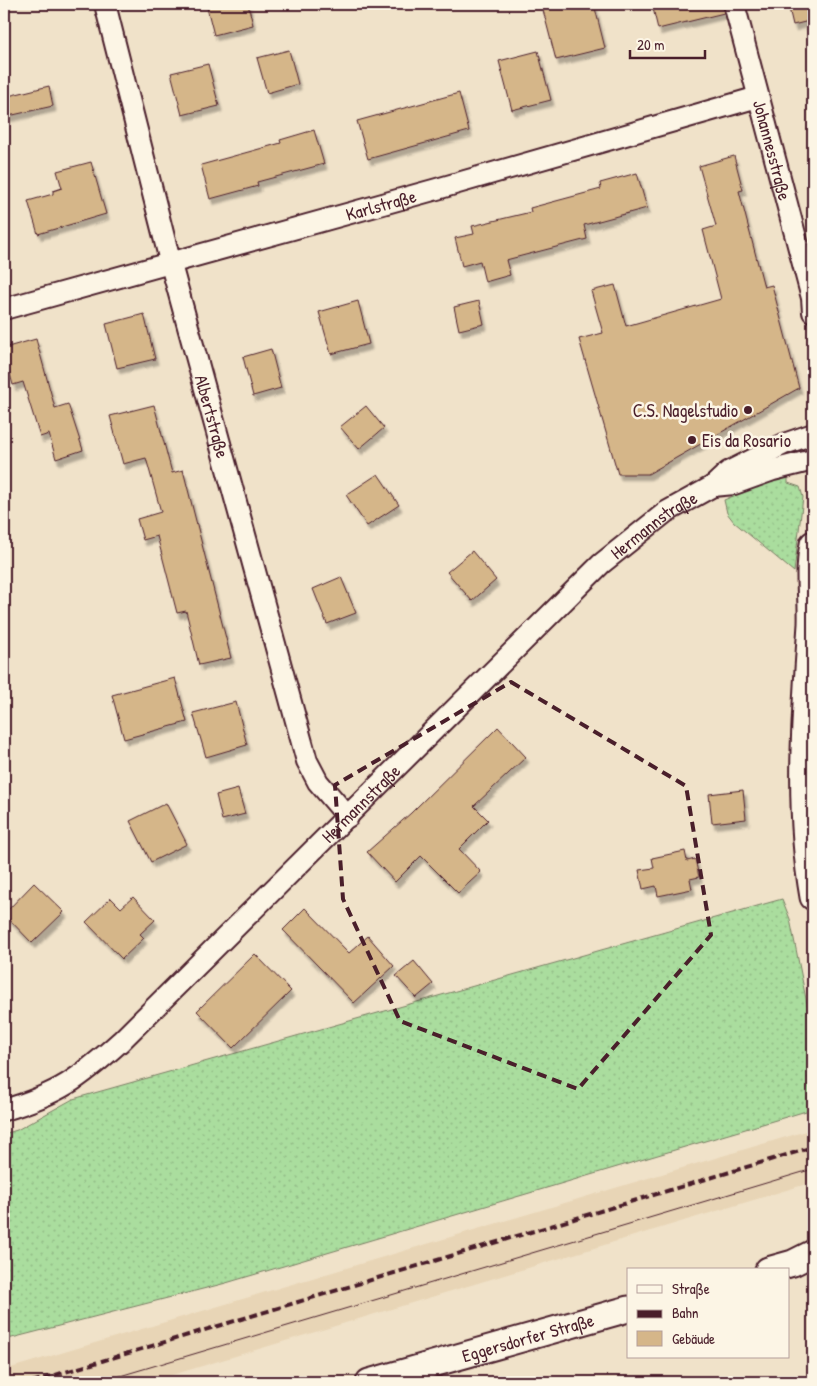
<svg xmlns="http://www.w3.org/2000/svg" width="817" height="1386" viewBox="0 0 817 1386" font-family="'Patrick Hand',sans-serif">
  <defs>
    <pattern id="grass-dots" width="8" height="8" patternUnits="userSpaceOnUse" patternTransform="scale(1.25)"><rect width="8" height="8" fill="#aadd9e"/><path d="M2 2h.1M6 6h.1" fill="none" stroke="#94bd88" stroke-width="1.8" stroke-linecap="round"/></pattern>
    <filter id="shadow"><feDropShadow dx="3" dy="5.5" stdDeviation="1" flood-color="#0004"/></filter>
  </defs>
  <rect width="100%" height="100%" fill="#f0e2c9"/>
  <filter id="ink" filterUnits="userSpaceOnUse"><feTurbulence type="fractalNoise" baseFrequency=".02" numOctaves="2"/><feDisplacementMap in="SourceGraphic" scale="10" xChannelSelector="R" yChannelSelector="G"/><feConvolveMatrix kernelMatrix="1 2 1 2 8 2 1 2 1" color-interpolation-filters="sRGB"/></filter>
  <g filter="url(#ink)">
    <polygon fill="#e8d5b6" points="813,1129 813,1182 149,1382 4,1382 4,1370"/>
    <g fill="url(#grass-dots)" stroke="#7a7e64">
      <polygon points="788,476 788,483 800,487 803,497 794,572 734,522 727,513 724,500 778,477"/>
      <polygon points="782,899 790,919 813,1034 813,1109 226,1283 4,1340 4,1134 17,1130 73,1099"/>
    </g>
    <g fill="#d5b689" stroke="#4a1f2b" filter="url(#shadow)">
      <polygon points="206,4 248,4 253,25 214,35"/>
      <polygon points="551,4 594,4 605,48 556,60 543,10 552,8"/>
      <polygon points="652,4 722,4 724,13 658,29"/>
      <polygon points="788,4 813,4 813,20 793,25"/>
      <polygon points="289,50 298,84 267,93 257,58"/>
      <polygon points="538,51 551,100 512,110 499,61"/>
      <polygon points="208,64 219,106 182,115 171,73"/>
      <polygon points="49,86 53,106 4,117 4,97"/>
      <polygon points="459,93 469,131 368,159 357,121"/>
      <polygon points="314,130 324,164 257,182 258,186 210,199 201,165 281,143 280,140"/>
      <polygon points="734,156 743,190 739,191 764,287 772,285 799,388 648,474 618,474 579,339 603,333 591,291 615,285 626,326 721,299 703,230 716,226 699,166"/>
      <polygon points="91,162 106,214 38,234 28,201 53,194 53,191 62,188 57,171"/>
      <polygon points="637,173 647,208 584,225 587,239 506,260 510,275 485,282 480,261 462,266 455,238 474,234 472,226 531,212 530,208 601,189 600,183"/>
      <polygon points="358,301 369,344 331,354 319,312"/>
      <polygon points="479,301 484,324 459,330 454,307"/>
      <polygon points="144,314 155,359 117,368 106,324"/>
      <polygon points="36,339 55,408 68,404 83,450 56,459 49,434 40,437 23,382 13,385 4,353 4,348"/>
      <polygon points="271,349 281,388 253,396 243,357"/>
      <polygon points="154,405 172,473 183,470 231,658 199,665 186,611 177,613 157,536 143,540 137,519 161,512 146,458 123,464 110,416"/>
      <polygon points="366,406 384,428 359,449 340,427"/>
      <polygon points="378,474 399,505 367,526 346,495"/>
      <polygon points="472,551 496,580 472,601 447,572"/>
      <polygon points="341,577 356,613 327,624 313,589"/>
      <polygon points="175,678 187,722 124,739 112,695"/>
      <polygon points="236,702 247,745 206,757 193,713"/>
      <polygon points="498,727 526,757 474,806 488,820 459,849 481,872 458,893 421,856 395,882 367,852 411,813"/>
      <polygon points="238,789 245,814 222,820 216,795"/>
      <polygon points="743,790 746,819 712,823 709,794"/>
      <polygon points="166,803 187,844 151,862 130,821"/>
      <polygon points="685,851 687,861 695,859 699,877 690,879 692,889 658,896 656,886 643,889 639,870 654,868 652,858"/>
      <polygon points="34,883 64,912 32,943 4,914"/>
      <polygon points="133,897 155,920 140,934 144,938 122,959 86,922 111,898 121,908"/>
      <polygon points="305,908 349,953 368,936 394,966 354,1003 283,930"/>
      <polygon points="255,954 291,991 233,1048 197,1011"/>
      <polygon points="414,961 433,984 416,998 396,976"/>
    </g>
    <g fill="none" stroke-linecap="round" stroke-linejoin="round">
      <defs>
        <g id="minor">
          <path id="s1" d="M 105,4 L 170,261 L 307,761 L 318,782 L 348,817"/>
          <path id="s2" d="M 734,4 L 812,298 L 813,312"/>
          <path id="s3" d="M 4,309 L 437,189 L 758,97"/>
          <polyline points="713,486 734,484 773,470 813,460"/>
          <path id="s4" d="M 4,1110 C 59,1094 79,1079 121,1041 L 601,564 L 666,512 L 713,486 L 728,472 L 784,444 L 813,434"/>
        </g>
        <g id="tertiary">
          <path d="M 813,544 C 807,572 812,596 811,624 C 805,715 797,807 813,897"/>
          <polyline points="768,1270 793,1263 813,1253"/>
          <path id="s5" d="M 369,1382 L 628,1309"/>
        </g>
      </defs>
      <use href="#minor" stroke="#4a1f2b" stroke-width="24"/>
      <use href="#tertiary" stroke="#4a1f2b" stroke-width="29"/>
      <use href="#minor" stroke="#fcf5e5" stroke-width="20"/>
      <use href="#tertiary" stroke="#fcf5e5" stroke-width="25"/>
      <polyline stroke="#4a1f2b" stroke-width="1" points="100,1382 813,1169"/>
      <polyline stroke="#4a1f2b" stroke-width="4" stroke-dasharray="8 4" stroke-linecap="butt" points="32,1382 813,1147"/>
    </g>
  </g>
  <path fill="none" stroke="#4a1f2b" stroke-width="4" stroke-dasharray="10 6" stroke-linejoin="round" d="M 511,682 L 686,786 L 711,935 L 578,1089 L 400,1021 L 343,899 L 335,785 Z"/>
  <g fill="#4a1f2b" stroke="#fcf5e5" stroke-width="2">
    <circle cx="748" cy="410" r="5"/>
    <circle cx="692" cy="440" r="5"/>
  </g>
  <g text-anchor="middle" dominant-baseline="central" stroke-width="5" stroke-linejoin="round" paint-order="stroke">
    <g font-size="18" fill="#4a1f2b" stroke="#fcf5e5">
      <text stroke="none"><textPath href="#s2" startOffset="151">Johannesstraße</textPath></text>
      <text stroke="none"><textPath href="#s3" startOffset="391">Karlstraße</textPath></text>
      <text stroke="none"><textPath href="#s1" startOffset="426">Albertstraße</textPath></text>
      <text stroke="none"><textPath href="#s4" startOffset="880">Hermannstraße</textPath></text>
      <text stroke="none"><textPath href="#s4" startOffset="475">Hermannstraße</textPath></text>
      <text stroke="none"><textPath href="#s5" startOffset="165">Eggersdorfer Straße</textPath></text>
    </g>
    <g font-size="18" fill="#4a1f2b" stroke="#fcf5e5" text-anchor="end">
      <text x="738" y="410">C.S. Nagelstudio</text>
      <text x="702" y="440" text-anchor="start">Eis da Rosario</text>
    </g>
  </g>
  <rect width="817" height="1386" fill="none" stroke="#fcf5e5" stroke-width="20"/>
  <rect x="10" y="10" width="797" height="1366" fill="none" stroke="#4a1f2b" stroke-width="2" filter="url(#ink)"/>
  <rect x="627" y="1268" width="162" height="90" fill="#fcf5e5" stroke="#b59f9b"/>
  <rect x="637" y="1285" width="25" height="8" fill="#fcf5e5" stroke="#b59f9b"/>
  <text x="672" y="1294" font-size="15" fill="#4a1f2b">Straße</text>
  <rect x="637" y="1310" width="25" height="8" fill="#4a1f2b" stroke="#b59f9b"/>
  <text x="672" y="1318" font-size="15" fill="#4a1f2b">Bahn</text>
  <rect x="637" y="1331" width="25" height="15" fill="#d5b689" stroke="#b59f9b"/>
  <text x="672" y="1344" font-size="15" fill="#4a1f2b">Gebäude</text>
  <path d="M630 50v8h75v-8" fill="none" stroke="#4a1f2b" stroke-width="2.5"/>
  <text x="637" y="50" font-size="15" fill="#4a1f2b" stroke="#fcf5e5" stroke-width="4" paint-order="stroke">20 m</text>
</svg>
